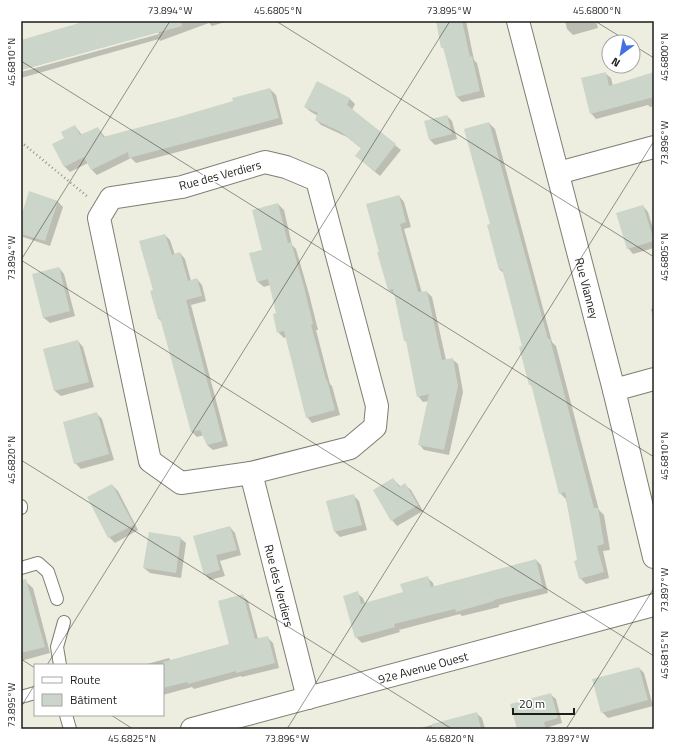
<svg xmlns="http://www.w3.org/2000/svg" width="675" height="750" viewBox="0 0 675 750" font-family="'Titillium Web',sans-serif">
  <rect width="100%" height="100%" fill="#edeee0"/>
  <g fill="#0003">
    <polygon points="94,21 228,21 212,26 209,23 160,41 159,39 21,78 21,72 159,34 158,32 21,70 21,41"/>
    <polygon points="437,21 466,21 474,60 477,63 485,97 462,102 457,97 444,49 442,47"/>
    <polygon points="565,21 596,21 598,28 573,35 567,29"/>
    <polygon points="605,73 611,78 613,86 654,73 654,106 650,107 648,105 596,119 591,113"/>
    <polygon points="270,89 276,95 283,124 136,163 131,158 97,175 92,170 88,163 70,172 64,166 65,138 75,126 82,135 98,128 105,137 175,119 234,102"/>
    <polygon points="349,98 355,104 352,110 401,150 380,176 362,161 362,149 347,137 321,125 316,120 318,116 311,112 305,107"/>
    <polygon points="447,116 452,121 457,139 435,145 430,140"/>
    <polygon points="489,123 495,129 552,342 556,346 599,510 604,515 610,550 603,551 609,578 586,584 580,578 579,561 566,499 560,493 533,388 530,384 523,347 505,274 500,270 491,225"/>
    <polygon points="399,196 404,202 411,227 404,229 422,293 427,292 432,297 446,360 452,359 458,364 463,392 449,455 424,450 419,444 429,401 423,402 418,396 407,342 405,341 395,295 389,290 380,252"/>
    <polygon points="57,201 63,207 50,246 23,237 21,236 21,220"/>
    <polygon points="278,204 284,210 292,245 296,249 309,294 318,330 316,330 330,384 332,386 340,415 312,423 307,417 286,337 284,338 278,332 277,314 270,285 264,287 258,282 263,251"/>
    <polygon points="643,206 648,212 654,232 654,248 633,254 628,248"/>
    <polygon points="165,235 170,240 175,255 180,253 185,259 191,281 197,279 202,285 206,301 191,305 228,446 213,450 207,445 204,435 197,437 192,432 162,322 158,318 154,291"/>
    <polygon points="59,268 64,274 75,316 50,323 44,318"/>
    <polygon points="654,308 654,320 651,309"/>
    <polygon points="78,341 83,347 94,387 61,396 55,391 44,350"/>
    <polygon points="97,414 102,419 114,460 81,469 75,463"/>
    <polygon points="393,479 401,487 405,485 411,490 423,511 397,526 392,520"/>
    <polygon points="112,485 118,491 138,530 115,543 109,537"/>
    <polygon points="353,495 359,501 367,530 340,537 335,532"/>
    <polygon points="230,527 235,533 241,555 220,561 225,576 210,580 205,574"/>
    <polygon points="180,538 186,543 181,578 150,573 144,568"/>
    <polygon points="536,560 541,565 548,593 499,605 499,607 462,616 460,614 399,630 400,632 362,643 356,637 357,593 363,598 365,604 404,593 428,578 433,583 434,587"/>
    <polygon points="26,582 33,588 50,653 21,661 21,584"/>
    <polygon points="243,596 248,601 258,639 267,637 273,643 279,668 242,677 241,676 194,689 192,687 163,695 163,665 143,665 169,658 171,661 230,645"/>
    <polygon points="639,668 644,673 653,706 608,718 602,712"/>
    <polygon points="550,694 556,699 562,723 549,727 549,729 518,729"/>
    <polygon points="476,713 482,718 485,729 417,729"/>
  </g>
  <g fill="#ccd5ca">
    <polygon points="86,21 181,21 182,26 21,70 21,40"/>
    <polygon points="436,21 462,21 470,57 472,56 480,91 456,97 443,47 441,48"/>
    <polygon points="606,72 609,86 654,72 654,97 590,114 581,78"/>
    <polygon points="317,81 350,98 347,105 396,144 375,171 355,156 361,148 341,132 315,120 318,113 304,107"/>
    <polygon points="270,88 279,118 129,158 128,152 91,170 84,157 64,167 52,144 64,138 61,132 75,125 80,135 98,127 103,137 175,118 233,101 232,98"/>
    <polygon points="447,115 452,134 429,140 424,121"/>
    <polygon points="489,122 548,339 550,339 594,508 598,508 604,544 597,546 604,572 579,579 574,561 577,560 565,492 559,494 531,384 529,385 519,347 522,346 502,269 499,270 487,225 490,224 464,129"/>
    <polygon points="29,191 58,201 45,241 21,234 21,217"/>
    <polygon points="399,195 406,222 400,224 418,292 427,291 442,360 453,358 458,386 444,450 418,445 429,394 417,397 406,341 404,341 393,289 388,290 377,252 379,252 366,204"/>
    <polygon points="278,203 288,243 291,242 304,287 313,324 311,325 326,380 327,380 335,410 306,418 284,331 277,333 273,314 276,313 268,279 257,282 249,253 262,250 252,210"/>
    <polygon points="643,205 654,241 627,249 616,213"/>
    <polygon points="165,234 172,255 180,252 188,281 197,278 202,296 186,300 223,441 207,445 200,430 191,432 160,318 158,319 150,291 153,290 139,241"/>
    <polygon points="59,267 70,311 43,318 32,274"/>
    <polygon points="78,340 89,382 54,391 43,349"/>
    <polygon points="97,412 109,454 74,464 63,422"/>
    <polygon points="393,478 399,487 405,483 418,505 391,521 373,490"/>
    <polygon points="112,484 134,525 108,538 87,497"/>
    <polygon points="354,494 362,525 334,532 326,501"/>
    <polygon points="230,526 237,550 216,555 220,570 204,575 193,536"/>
    <polygon points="149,532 181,537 176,573 143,568"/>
    <polygon points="536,559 543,588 494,600 494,601 456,612 455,609 394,624 395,627 355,638 343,596 358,591 361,604 403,592 400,584 428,576 431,587"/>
    <polygon points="26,579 45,647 21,653 21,580"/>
    <polygon points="243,594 255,639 268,636 275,663 236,673 236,671 188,684 187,682 163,688 163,662 229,644 218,601"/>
    <polygon points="639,667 648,700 601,713 592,679"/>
    <polygon points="551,693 558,718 544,722 546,729 517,729 510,704"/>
    <polygon points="477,712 481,729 432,729 432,724"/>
  </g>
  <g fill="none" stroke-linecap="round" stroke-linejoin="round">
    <defs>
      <g id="service">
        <polyline points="21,506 21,508"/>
        <polyline points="21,568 38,563 48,572 57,599"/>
        <polyline points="60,665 57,647 64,622"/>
        <polyline points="21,697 35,693"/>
        <polyline points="66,715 70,729"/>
      </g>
      <g id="minor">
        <path id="s1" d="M 518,21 L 614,390 L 654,557"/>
        <polygon points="265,162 286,167 317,180 377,406 375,427 350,448 251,473 181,483 150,461 99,218 111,198 182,187"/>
        <polyline points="558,173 654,147"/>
        <polyline points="614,390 654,379"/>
        <path id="s2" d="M 251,473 L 308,698"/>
        <path id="s3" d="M 192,729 L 654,605"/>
      </g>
    </defs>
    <use href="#service" stroke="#7e7e73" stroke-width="14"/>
    <use href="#minor" stroke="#7e7e73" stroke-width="24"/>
    <polyline stroke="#94958b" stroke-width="2.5" stroke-dasharray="1 3" stroke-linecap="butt" points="21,142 88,197"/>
    <use href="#service" stroke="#fff" stroke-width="12"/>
    <use href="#minor" stroke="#fff" stroke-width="22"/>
  </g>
  <path fill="none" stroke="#1d1d19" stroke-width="1" stroke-opacity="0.45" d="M 276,21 L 654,257M 595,21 L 629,42M 633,45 L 654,58M 21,61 L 654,457M 21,260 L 170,21M 21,260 L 654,656M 21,460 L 452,729M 21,659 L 35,668M 47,665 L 450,21M 21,707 L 35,684M 111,715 L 133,729M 287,729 L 654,141M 566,729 L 654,588"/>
  <g text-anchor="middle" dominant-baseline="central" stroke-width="3" stroke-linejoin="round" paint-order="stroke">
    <g font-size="12" fill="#1d1d19" stroke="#fff">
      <text transform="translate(220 175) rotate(-15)">Rue des Verdiers</text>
      <text stroke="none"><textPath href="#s1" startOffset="276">Rue Vianney</textPath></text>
      <text stroke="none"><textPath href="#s2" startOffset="116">Rue des Verdiers</textPath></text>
      <text stroke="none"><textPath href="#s3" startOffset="239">92e Avenue Ouest</textPath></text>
    </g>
  </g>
  <rect width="675" height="750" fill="none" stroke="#ffffff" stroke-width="44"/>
  <rect x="34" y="664" width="130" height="52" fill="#ffffff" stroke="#a5a5a3"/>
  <rect x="42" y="677" width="20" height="6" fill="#ffffff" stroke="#a5a5a3"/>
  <text x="70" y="684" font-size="12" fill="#1d1d19">Route</text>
  <rect x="42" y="694" width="20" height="12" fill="#ccd5ca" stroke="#a5a5a3"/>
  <text x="70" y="704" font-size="12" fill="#1d1d19">Bâtiment</text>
  <g transform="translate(621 54) rotate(212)"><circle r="19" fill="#ffffff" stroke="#a5a5a3"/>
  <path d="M0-3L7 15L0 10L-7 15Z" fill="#4371e3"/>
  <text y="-6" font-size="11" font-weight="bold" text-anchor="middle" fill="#1d1d19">N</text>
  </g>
  <path d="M513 708v6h61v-6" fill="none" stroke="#1d1d19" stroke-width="2"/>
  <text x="519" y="708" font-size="12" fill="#1d1d19" stroke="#ffffff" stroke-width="3" paint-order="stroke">20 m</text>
  <rect x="22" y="22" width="631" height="706" fill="none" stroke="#1d1d19" stroke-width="1.5"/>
  <g font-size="10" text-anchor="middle" fill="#1d1d19">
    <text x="170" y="14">73.894°W</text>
    <text x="278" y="14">45.6805°N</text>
    <text x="449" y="14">73.895°W</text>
    <text x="597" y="14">45.6800°N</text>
    <text transform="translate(664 57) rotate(-90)" y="4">45.6800°N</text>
    <text transform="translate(11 62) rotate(-90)" y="4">45.6810°N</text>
    <text transform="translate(664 143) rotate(-90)" y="4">73.896°W</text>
    <text transform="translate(664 257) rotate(-90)" y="4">45.6805°N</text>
    <text transform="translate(11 258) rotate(-90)" y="4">73.894°W</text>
    <text transform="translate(664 456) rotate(-90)" y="4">45.6810°N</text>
    <text transform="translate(11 460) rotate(-90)" y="4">45.6820°N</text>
    <text transform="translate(664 590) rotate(-90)" y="4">73.897°W</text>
    <text transform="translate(664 655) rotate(-90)" y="4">45.6815°N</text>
    <text transform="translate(11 705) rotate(-90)" y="4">73.895°W</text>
    <text x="132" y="742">45.6825°N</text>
    <text x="287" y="742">73.896°W</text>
    <text x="450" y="742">45.6820°N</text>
    <text x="567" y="742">73.897°W</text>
  </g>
</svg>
